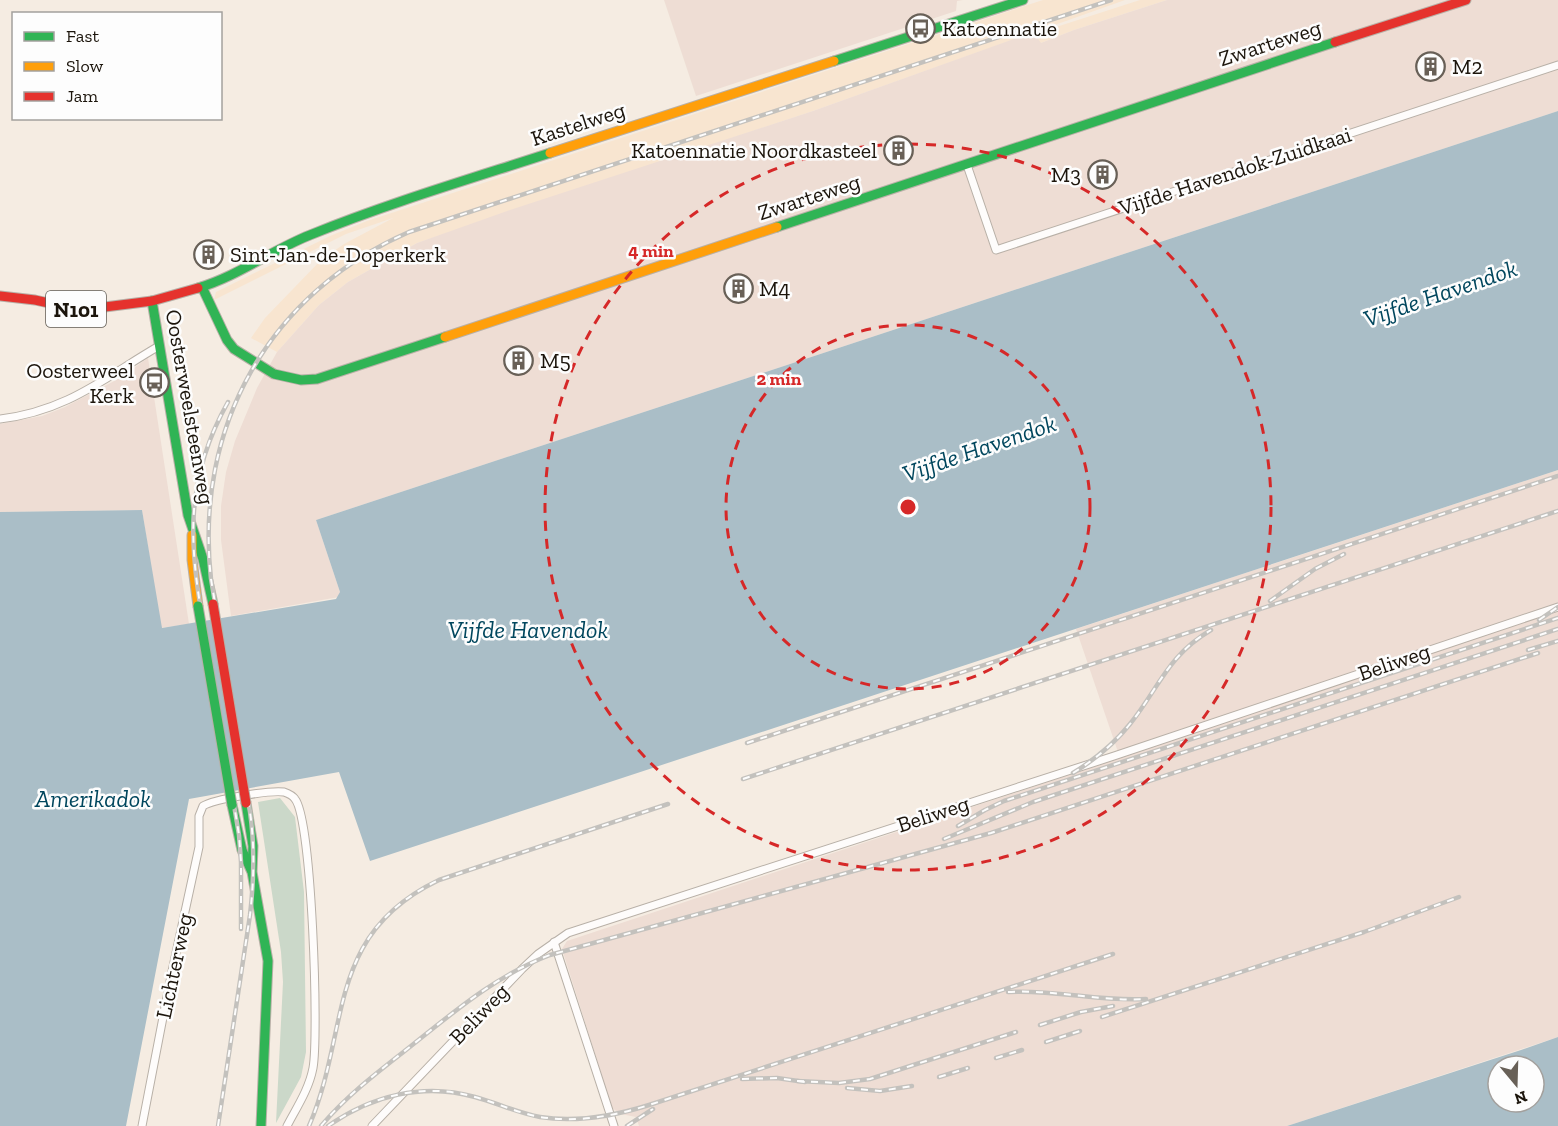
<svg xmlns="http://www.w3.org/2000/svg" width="1558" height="1126" viewBox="0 0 1558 1126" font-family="'Zilla Slab',serif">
  <rect width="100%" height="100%" fill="#f5ece2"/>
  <g fill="#f8e5d0">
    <polygon points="1043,0 1125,0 813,111 417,243 348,282 319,305 277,352 251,338 265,318 321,260 344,244 393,218 346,234 214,300 216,292 330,236 367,221"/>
    <polygon points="1140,0 1167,0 1074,30 1041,43 1024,47 1053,28"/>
  </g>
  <g fill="#eeddd4">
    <polygon points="664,0 963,0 957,1 956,11 696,96"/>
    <polygon points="1167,0 1558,0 1558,111 316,520 340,592 339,597 231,616 221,540 221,506 226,472 235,441 257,388 277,352 319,305 348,282 417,243 510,210 813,111 1033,32 1041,43 1074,30"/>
    <polygon points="148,358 189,624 161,628 142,510 0,512 0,424 42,416 65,407 118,379"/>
    <polygon points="1558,470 1558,1037 1287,1126 639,1126 636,1117 621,1114 612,1108 562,949 567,941 1120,758 1076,629"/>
  </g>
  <polygon fill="#cbd8c9" points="280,798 295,817 304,892 306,1052 301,1077 276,1123 283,982 281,952 258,802"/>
  <g fill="#aabec7" fill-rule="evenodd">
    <polygon points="1558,111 1558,470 370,861 339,772 189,799 126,1126 0,1126 0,512 142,510 162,628 336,599 340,592 316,520"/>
    <path d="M 1558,1037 L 1558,1126 L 1287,1126 L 1521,1050 ZM 1498,1066 L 1534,1066 L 1534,1102 L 1498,1102 Z"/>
  </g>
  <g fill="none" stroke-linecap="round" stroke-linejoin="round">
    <defs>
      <g id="street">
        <polyline points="967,165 996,250 1558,65"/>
        <path d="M 0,419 C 67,411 104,378 159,346"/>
        <polyline points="554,942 614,1126"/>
        <path d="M 142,1126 L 171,976 L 199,847 L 199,816 L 203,806 C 214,799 271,790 284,792 C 287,793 293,796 295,799 C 312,820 319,1035 313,1068 C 309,1089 297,1107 287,1126"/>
        <polyline points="372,1126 522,969 538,954 568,933 1114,756 1558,607"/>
      </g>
      <g id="fast">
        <polyline points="834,61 1023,0"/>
        <polyline points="777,227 1335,42"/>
        <polyline points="202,287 227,340 234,349 274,374 301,380 317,379 445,337"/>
        <path d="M 198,288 C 238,276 272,250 310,235 C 389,203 470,179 550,153"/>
        <polyline points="152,301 188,515 203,559 213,604"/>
        <polyline points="246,803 253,846 252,872 268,961 261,1126"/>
        <polyline points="232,805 242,850 251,870"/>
      </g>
      <g id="slow">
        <polyline points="550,153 834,61"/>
        <polyline points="445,337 777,227"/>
        <polyline points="192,535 192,560 198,606"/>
      </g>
      <g id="jam">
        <polyline points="1335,42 1466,0"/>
        <polyline points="0,296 35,300 81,310 152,301 198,288"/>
      </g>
    </defs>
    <use href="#street" stroke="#b8b0a7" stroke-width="9"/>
    <use href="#fast" stroke="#b8b0a7" stroke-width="11"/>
    <use href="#slow" stroke="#b8b0a7" stroke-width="11"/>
    <use href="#jam" stroke="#b8b0a7" stroke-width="11"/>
    <use href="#street" stroke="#fefcfb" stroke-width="7"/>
    <use href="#fast" stroke="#30b455" stroke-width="9"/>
    <use href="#slow" stroke="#ff9f0a" stroke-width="9"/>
    <use href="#jam" stroke="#e5322d" stroke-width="9"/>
    <defs>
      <g id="rail">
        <path d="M 228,402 C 175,496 194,569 211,668 C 220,724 230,779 239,835 L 241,862 L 241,929"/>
        <polyline points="1270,601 1315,569 1344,554"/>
        <polyline points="1539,620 1558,607"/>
        <polyline points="1528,650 1558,641"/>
        <polyline points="747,743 1558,476"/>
        <path d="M 1073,773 C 1094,760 1114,744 1130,724 C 1159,688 1167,656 1211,630"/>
        <polyline points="743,779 1558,511"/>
        <polyline points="958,826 985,810 1004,801 1558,618"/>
        <polyline points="944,839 1033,802 1558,629"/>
        <path d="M 1008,992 C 1054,989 1100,1002 1146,999"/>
        <polyline points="1102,1017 1364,932 1459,897"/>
        <polyline points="1040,1025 1081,1012 1113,1006"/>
        <polyline points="1046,1042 1080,1031"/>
        <polyline points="996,1058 1022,1050"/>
        <polyline points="939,1077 968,1068"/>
        <polyline points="742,1079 777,1078 805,1082"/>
        <polyline points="797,1081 839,1083 870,1079 1016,1032"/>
        <polyline points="847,1088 880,1091 912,1086"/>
        <path d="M 218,1126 L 250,915 C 254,880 255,847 250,812 L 211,579 C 194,427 269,293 409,232 L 1111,0"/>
        <path d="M 309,1126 C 351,1029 324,935 439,880 L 668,804"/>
        <path d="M 321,1126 C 347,1095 379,1071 411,1046 C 455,1011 497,975 550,955 L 991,833 L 1538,653"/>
        <path d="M 328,1126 C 371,1096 423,1082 475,1097 C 497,1103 518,1113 540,1117 C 577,1123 614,1116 649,1105 L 1113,954"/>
        <polyline points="627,1126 653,1109"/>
      </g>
    </defs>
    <use href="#rail" stroke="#c3c1bd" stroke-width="4.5"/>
    <use href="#rail" stroke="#fdfdfd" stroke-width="2" stroke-dasharray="7" stroke-linecap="butt"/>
    <defs>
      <polyline id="fast-bridge" points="198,606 232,805"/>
      <polyline id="jam-bridge" points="213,604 246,803"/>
    </defs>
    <use href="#fast-bridge" stroke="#b8b0a7" stroke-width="11" stroke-linecap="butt"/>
    <use href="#jam-bridge" stroke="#b8b0a7" stroke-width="11" stroke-linecap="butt"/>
    <use href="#fast-bridge" stroke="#30b455" stroke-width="9"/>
    <use href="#jam-bridge" stroke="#e5322d" stroke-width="9"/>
  </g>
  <g fill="none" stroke="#d62828" stroke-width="3" stroke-dasharray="10 8">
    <circle cx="908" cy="507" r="182"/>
    <circle cx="908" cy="507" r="363"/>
  </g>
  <defs>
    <symbol id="bus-ring" viewBox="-11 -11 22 22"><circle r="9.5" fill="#fdfdfd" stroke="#686057" stroke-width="1.5"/><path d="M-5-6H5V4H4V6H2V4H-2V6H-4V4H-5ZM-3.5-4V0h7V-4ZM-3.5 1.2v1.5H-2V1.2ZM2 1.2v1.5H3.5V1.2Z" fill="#686057"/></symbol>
    <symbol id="building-ring" viewBox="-11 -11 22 22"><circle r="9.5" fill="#fdfdfd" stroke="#686057" stroke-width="1.5"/><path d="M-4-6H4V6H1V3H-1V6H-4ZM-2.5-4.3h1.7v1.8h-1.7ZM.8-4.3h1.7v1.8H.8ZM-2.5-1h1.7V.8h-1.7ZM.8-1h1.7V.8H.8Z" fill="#686057"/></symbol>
  </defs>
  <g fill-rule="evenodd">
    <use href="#bus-ring" x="904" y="12" width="33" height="33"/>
    <use href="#building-ring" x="1414" y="50" width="33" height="33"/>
    <use href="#building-ring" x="882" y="134" width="33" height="33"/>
    <use href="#building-ring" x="1086" y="158" width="33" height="33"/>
    <use href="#building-ring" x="192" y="238" width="33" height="33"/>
    <use href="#building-ring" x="722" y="272" width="33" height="33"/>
    <use href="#building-ring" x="502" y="344" width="33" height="33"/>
    <use href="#bus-ring" x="138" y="366" width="33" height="33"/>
  </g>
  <g text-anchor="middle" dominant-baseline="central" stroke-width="5" stroke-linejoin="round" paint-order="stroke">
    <rect fill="#fdfdfd" stroke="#605b54" stroke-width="1.5" x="46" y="291" width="60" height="36" rx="4.5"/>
    <g font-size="21" font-weight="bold" fill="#1c150c">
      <text x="76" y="309">N101</text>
    </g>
    <g font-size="22" fill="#1c150c" stroke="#fdfdfd" text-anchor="start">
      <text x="942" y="28">Katoennatie</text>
      <text x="1452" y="66">M2</text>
      <text x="877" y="150" text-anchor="end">Katoennatie Noordkasteel</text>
      <text x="1081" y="174" text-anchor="end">M3</text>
      <text x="230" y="254">Sint-Jan-de-Doperkerk</text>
      <text x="759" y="288">M4</text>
      <text x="540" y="360">M5</text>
      <text x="134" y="370" text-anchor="end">Oosterweel<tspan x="134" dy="25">Kerk</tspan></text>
    </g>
    <g font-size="22" fill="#1c150c" stroke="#fdfdfd">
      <text transform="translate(1270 43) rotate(-18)">Zwarteweg</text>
      <text transform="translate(578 124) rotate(-18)">Kastelweg</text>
      <text transform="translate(1235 171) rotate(-18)">Vijfde Havendok-Zuidkaai</text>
      <text transform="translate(809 197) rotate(-18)">Zwarteweg</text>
      <text transform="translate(190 407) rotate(80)">Oosterweelsteenweg</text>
      <text transform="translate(1394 662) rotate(-19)">Beliweg</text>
      <text transform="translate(933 814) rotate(-18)">Beliweg</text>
      <text transform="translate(174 966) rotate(-78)">Lichterweg</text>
      <text transform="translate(479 1014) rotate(-46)">Beliweg</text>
    </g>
    <g font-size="24" font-style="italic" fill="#00465d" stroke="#fdfdfd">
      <text transform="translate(1440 293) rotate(-19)">Vijfde Havendok</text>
      <text transform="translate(979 448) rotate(-19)">Vijfde Havendok</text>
      <text x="528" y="629">Vijfde Havendok</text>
      <text x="93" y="798">Amerikadok</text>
    </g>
  </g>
  <circle cx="908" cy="507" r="9" fill="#d62828" stroke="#fdfdfd" stroke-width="3"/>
  <g font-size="18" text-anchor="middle" font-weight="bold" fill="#d62828" stroke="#fdfdfd" stroke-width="5" stroke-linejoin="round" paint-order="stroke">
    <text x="651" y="257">4 min</text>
    <text x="779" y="385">2 min</text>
  </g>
  <rect x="12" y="12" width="210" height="108" fill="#fdfdfd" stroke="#a3a09d" stroke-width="1.5"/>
  <rect x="24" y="32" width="30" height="9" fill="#30b455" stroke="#a3a09d" stroke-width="1.5"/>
  <text x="66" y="42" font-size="18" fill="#1c150c">Fast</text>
  <rect x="24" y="62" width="30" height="9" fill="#ff9f0a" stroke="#a3a09d" stroke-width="1.5"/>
  <text x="66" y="72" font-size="18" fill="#1c150c">Slow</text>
  <rect x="24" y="92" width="30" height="9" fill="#e5322d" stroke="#a3a09d" stroke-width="1.5"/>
  <text x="66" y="102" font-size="18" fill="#1c150c">Jam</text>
  <g transform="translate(1516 1084) rotate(161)"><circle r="28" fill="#fdfdfd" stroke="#a3a09d" stroke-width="1.5"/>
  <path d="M0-4.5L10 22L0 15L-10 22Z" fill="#686057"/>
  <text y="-9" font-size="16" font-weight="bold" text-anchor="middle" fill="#1c150c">N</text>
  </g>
</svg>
